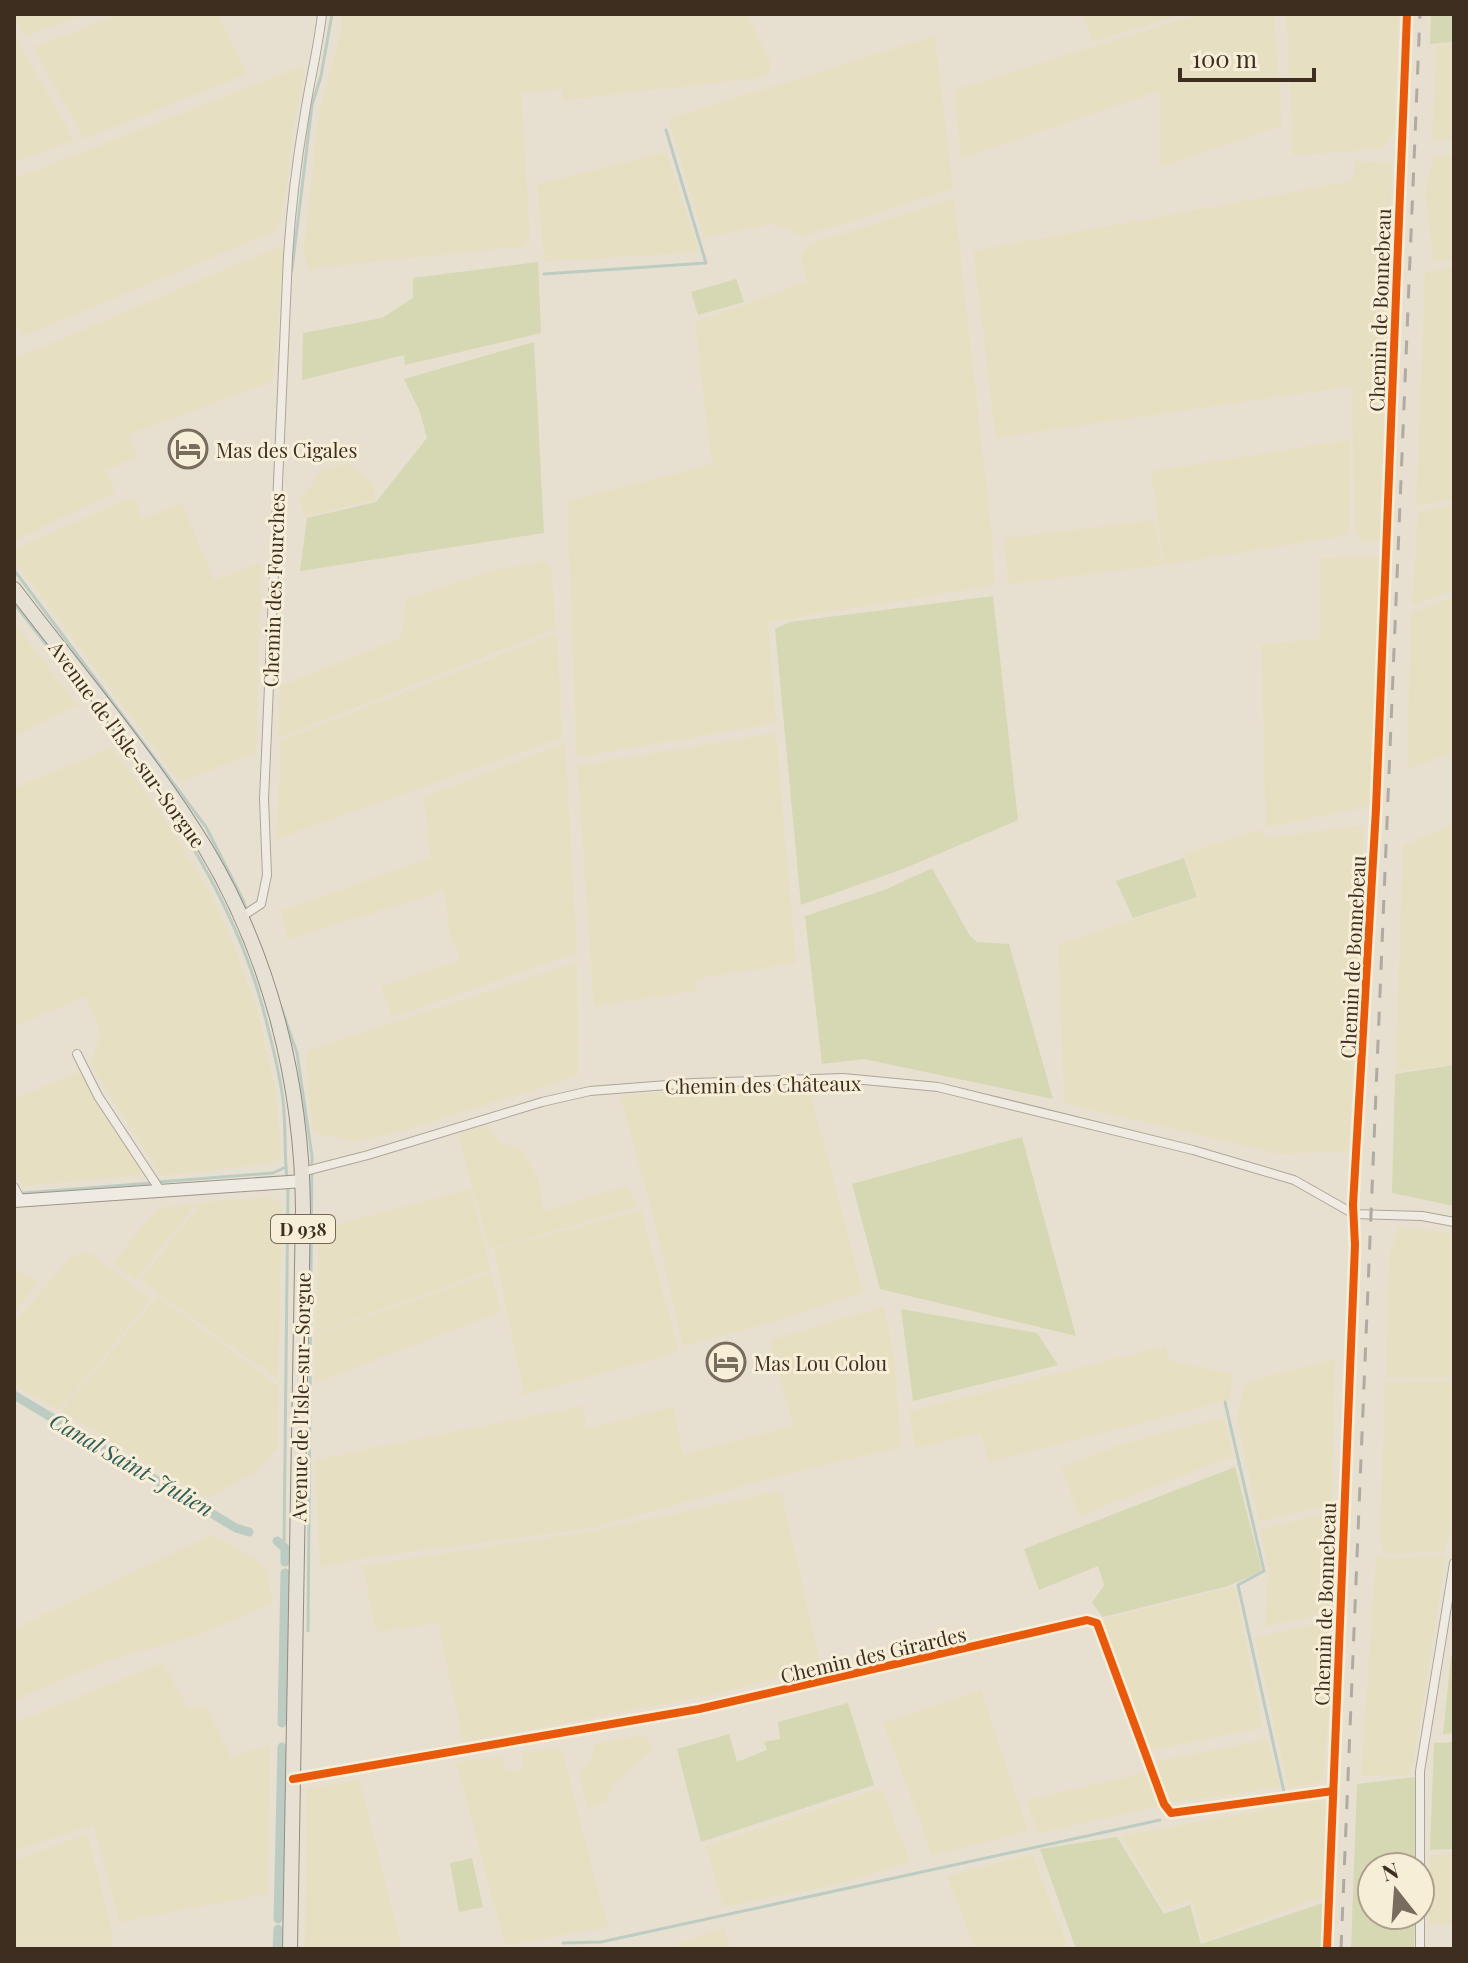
<svg xmlns="http://www.w3.org/2000/svg" width="1468" height="1963" viewBox="0 0 1468 1963" font-family="'Playfair Display',serif">
  <rect width="100%" height="100%" fill="#e7e0d1"/>
  <g fill="#e6dfc2">
    <polygon points="14,14 86,14 25,37 14,19"/>
    <polygon points="120,14 218,14 247,74 84,139 33,48"/>
    <polygon points="341,14 747,14 771,64 767,77 563,100 562,89 521,93 530,235 525,246 307,269 304,247 319,113 342,27"/>
    <polygon points="1083,14 1182,14 1092,42"/>
    <polygon points="1199,14 1274,14 1282,125 1161,167 1159,91 961,158 954,90"/>
    <polygon points="1286,14 1399,14 1394,131 1384,148 1293,156"/>
    <polygon points="14,34 74,140 14,163"/>
    <polygon points="935,36 953,189 803,236 773,224 704,238 668,119"/>
    <polygon points="1454,44 1454,139 1432,141 1436,45"/>
    <polygon points="305,65 293,131 286,192 278,230 21,337 14,320 14,179"/>
    <polygon points="666,152 700,252 544,262 537,184"/>
    <polygon points="1454,154 1454,259 1433,262 1425,194 1433,157"/>
    <polygon points="1355,161 1392,163 1380,540 1363,543 1355,534 1352,386 996,438 973,251 1353,181"/>
    <polygon points="954,198 992,537 995,585 768,622 776,723 577,757 567,501 712,464 695,322 807,282 800,256 807,245"/>
    <polygon points="285,244 273,381 129,435 138,456 105,471 116,492 14,541 14,359"/>
    <polygon points="1454,267 1454,499 1416,506 1425,272"/>
    <polygon points="1350,440 1350,526 1347,535 1164,565 1151,471"/>
    <polygon points="348,464 375,484 374,500 304,516 300,500 322,469"/>
    <polygon points="133,497 142,519 182,503 214,580 261,563 256,753 180,782 14,560 14,549"/>
    <polygon points="1454,505 1454,590 1412,605 1418,512"/>
    <polygon points="1155,520 1162,565 1008,584 1004,538"/>
    <polygon points="1380,557 1371,806 1266,827 1261,644 1319,639 1320,558"/>
    <polygon points="543,561 552,570 555,629 278,738 280,686 401,638 406,599 490,571"/>
    <polygon points="1454,597 1454,752 1407,769 1411,613"/>
    <polygon points="14,622 77,705 14,737"/>
    <polygon points="557,633 562,738 276,839 281,740"/>
    <polygon points="776,733 796,963 695,979 696,991 594,1006 577,766"/>
    <polygon points="565,743 577,953 392,1017 381,986 460,961 449,932 445,891 288,939 281,911 430,858 424,797"/>
    <polygon points="112,748 165,820 209,891 237,953 257,1009 276,1093 281,1156 273,1163 161,1176 90,1064 101,1034 86,997 14,1026 14,788"/>
    <polygon points="1454,824 1454,1064 1395,1072 1403,846"/>
    <polygon points="1364,825 1349,1151 1280,1154 1064,1103 1058,945 1198,898 1184,854 1260,829 1267,838"/>
    <polygon points="577,962 578,1076 392,1134 355,1141 318,1134 312,1131 306,1058 308,1051"/>
    <polygon points="80,1072 143,1175 23,1186 14,1169 14,1099"/>
    <polygon points="780,1088 810,1091 863,1292 763,1325 683,1346 651,1208 620,1096 691,1089"/>
    <polygon points="485,1124 500,1143 522,1149 539,1181 543,1211 627,1186 638,1207 489,1249 458,1135"/>
    <polygon points="471,1189 491,1270 316,1333 319,1229"/>
    <polygon points="272,1197 282,1206 278,1380 140,1280 202,1202"/>
    <polygon points="197,1203 135,1280 113,1263 157,1209"/>
    <polygon points="641,1210 679,1352 524,1395 494,1249"/>
    <polygon points="1399,1227 1454,1234 1454,1377 1386,1377 1389,1256"/>
    <polygon points="89,1253 151,1299 59,1410 14,1385 14,1323 72,1256"/>
    <polygon points="14,1269 38,1282 14,1312"/>
    <polygon points="491,1273 501,1312 315,1383 315,1335"/>
    <polygon points="158,1296 279,1387 277,1448 256,1472 207,1498 61,1411"/>
    <polygon points="884,1307 894,1356 901,1447 783,1475 592,1528 376,1556 320,1567 315,1460 584,1406 586,1429 674,1406 683,1454 793,1426 770,1340"/>
    <polygon points="1166,1346 1169,1360 1232,1374 1230,1400 989,1462 980,1433 915,1449 909,1411"/>
    <polygon points="1335,1359 1332,1504 1259,1522 1237,1420 1244,1383"/>
    <polygon points="1451,1381 1452,1397 1454,1398 1454,1496 1446,1551 1384,1554 1380,1536 1385,1382"/>
    <polygon points="1224,1417 1233,1456 1079,1516 1061,1467 1126,1443"/>
    <polygon points="781,1491 821,1666 717,1694 463,1742 438,1623 376,1632 363,1566 592,1531"/>
    <polygon points="1334,1512 1331,1612 1265,1627 1268,1569 1260,1529"/>
    <polygon points="213,1534 262,1564 268,1575 272,1603 197,1636 130,1654 72,1675 14,1701 14,1629"/>
    <polygon points="1376,1555 1391,1558 1446,1555 1413,1765 1408,1775 1361,1776"/>
    <polygon points="1235,1587 1263,1727 1148,1751 1100,1620"/>
    <polygon points="1330,1620 1330,1697 1323,1781 1288,1788 1255,1638"/>
    <polygon points="163,1663 188,1709 205,1705 231,1757 270,1745 267,1894 119,1922 94,1825 14,1851 14,1723"/>
    <polygon points="981,1690 1028,1831 932,1855 883,1723"/>
    <polygon points="643,1735 649,1740 652,1751 615,1782 605,1802 587,1808 579,1771 592,1759 594,1744"/>
    <polygon points="1267,1739 1281,1787 1169,1803 1154,1762"/>
    <polygon points="561,1748 608,1927 505,1945 456,1762 501,1757 508,1771 524,1770 521,1753"/>
    <polygon points="1145,1772 1161,1806 1038,1833 1026,1801"/>
    <polygon points="359,1779 402,1949 305,1949 307,1789"/>
    <polygon points="882,1788 910,1862 834,1885 723,1907 706,1846"/>
    <polygon points="1317,1800 1328,1804 1326,1895 1203,1942 1192,1900 1164,1908 1121,1836"/>
    <polygon points="87,1834 111,1925 113,1949 16,1949 14,1941 14,1860"/>
    <polygon points="1032,1854 1069,1949 975,1949 947,1876"/>
    <polygon points="1454,1854 1454,1924 1429,1924 1429,1855"/>
    <polygon points="724,1927 732,1949 666,1949"/>
  </g>
  <g fill="#d6d7b3">
    <polygon points="1431,14 1454,14 1454,42 1430,44"/>
    <polygon points="538,262 541,333 405,365 404,355 302,380 303,333 382,318 413,298 413,278"/>
    <polygon points="736,279 744,302 698,315 691,292"/>
    <polygon points="534,342 544,533 300,571 307,518 376,502 427,438 420,412 404,379"/>
    <polygon points="993,596 1018,820 903,869 801,905 775,629 790,622"/>
    <polygon points="1184,858 1197,897 1133,918 1116,881"/>
    <polygon points="932,868 970,936 977,942 1009,944 1053,1099 864,1059 822,1064 805,916 887,889"/>
    <polygon points="1454,1065 1454,1206 1392,1193 1395,1074"/>
    <polygon points="1022,1137 1076,1336 880,1289 852,1184"/>
    <polygon points="901,1309 1037,1333 1058,1365 913,1401"/>
    <polygon points="1235,1467 1262,1571 1228,1586 1103,1617 1092,1603 1104,1585 1098,1566 1039,1590 1024,1549"/>
    <polygon points="1451,1656 1454,1656 1454,1733 1443,1734"/>
    <polygon points="848,1703 874,1785 701,1842 677,1749 729,1734 737,1762 767,1750 764,1742 780,1739 778,1722"/>
    <polygon points="1454,1742 1454,1849 1430,1850 1434,1743"/>
    <polygon points="1416,1777 1415,1867 1372,1867 1372,1915 1415,1915 1414,1949 1351,1949 1357,1784"/>
    <polygon points="1117,1837 1164,1914 1190,1905 1201,1944 1323,1903 1322,1949 1076,1949 1040,1849"/>
    <polygon points="472,1858 483,1907 459,1912 450,1863"/>
  </g>
  <g fill="none" stroke-linecap="round" stroke-linejoin="round">
    <g stroke="#bcccc2" stroke-width="3">
      <polyline points="292,270 312,105 321,76 332,14"/>
      <polyline points="544,274 706,263 666,130"/>
      <polyline points="14,570 206,827 243,900 251,924"/>
      <path d="M 14,603 C 109,727 220,851 262,1005 C 270,1035 279,1068 283,1100 C 286,1126 284,1153 287,1179"/>
      <polyline points="281,1007 297,1053 312,1156 308,1631"/>
      <polyline points="159,1182 273,1173 286,1167"/>
      <polyline points="23,1193 152,1183"/>
      <polyline points="1225,1402 1264,1571 1238,1585 1284,1792"/>
      <polyline points="284,1546 288,1186"/>
      <polyline points="563,1943 601,1942 1160,1820"/>
    </g>
    <g stroke="#bcccc2" stroke-width="9">
      <polyline points="14,1395 236,1528 249,1532"/>
      <polyline points="277,1541 285,1548 285,1562"/>
      <polyline points="282,1723 285,1573"/>
      <polyline points="278,1919 282,1747"/>
      <polyline points="277,1949 278,1929"/>
    </g>
    <defs>
      <g id="street">
        <path d="M 241,917 L 261,904 L 267,875 L 264,799 L 288,256 C 291,210 296,165 304,119 C 309,84 318,50 322,14"/>
        <polyline points="77,1054 98,1096 160,1190"/>
        <polyline points="302,1172 368,1155 542,1102 590,1091 693,1083 843,1078 938,1087 1193,1150 1294,1180 1354,1214 1422,1216 1454,1222"/>
        <polyline points="14,1187 21,1200"/>
        <polyline points="293,1779 699,1709 1087,1620 1097,1623 1164,1804 1171,1813 1333,1791"/>
        <polyline points="1420,1867 1420,1771 1454,1563"/>
        <polyline points="1420,1915 1420,1949"/>
        <polyline points="1327,1949 1355,1245 1353,1205 1376,809 1407,14"/>
      </g>
      <polyline id="secondary" points="14,1201 303,1181"/>
      <path id="primary" d="M 14,589 C 78,673 152,760 206,849 C 271,958 302,1084 303,1210 L 290,1949"/>
    </defs>
    <use href="#street" stroke="#ada599" stroke-width="10"/>
    <use href="#secondary" stroke="#9c958a" stroke-width="14"/>
    <use href="#primary" stroke="#928b80" stroke-width="16"/>
    <use href="#street" stroke="#efebe3" stroke-width="8"/>
    <use href="#secondary" stroke="#efebe3" stroke-width="12"/>
    <use href="#primary" stroke="#e6e1d4" stroke-width="14"/>
    <polyline stroke="#afaaa2" stroke-width="3" stroke-dasharray="14 14" stroke-linecap="butt" points="1341,1949 1420,14"/>
    <defs>
      <g id="cycleway">
        <polyline points="293,1779 699,1709 1087,1620 1097,1623 1164,1804 1171,1813 1333,1791"/>
        <polyline points="1327,1949 1355,1245 1353,1205 1376,809 1407,14"/>
      </g>
    </defs>
    <use href="#cycleway" stroke="#f7eed8" stroke-width="13"/>
    <use href="#cycleway" stroke="#e8590c" stroke-width="8"/>
  </g>
  <defs>
    <symbol id="hotel-ring" viewBox="-11 -11 22 22"><circle r="9.5" fill="#f7eed8" stroke="#786c5e" stroke-width="1.5"/><path d="M-6-4.5h1.5V1H6V5H4.5V3h-9V5H-6ZM-4 0a1.8 1.8 0 1 1 3.6 0ZM.5 0V-2.5h3Q6-2.5 6 0Z" fill="#786c5e"/></symbol>
  </defs>
  <g fill-rule="evenodd">
    <use href="#hotel-ring" x="166" y="427" width="44" height="44"/>
    <use href="#hotel-ring" x="704" y="1340" width="44" height="44"/>
  </g>
  <g text-anchor="middle" dominant-baseline="central" stroke-width="6" stroke-linejoin="round" paint-order="stroke">
    <rect fill="#f7eed8" stroke="#756857" stroke-width="2" x="271" y="1215" width="64" height="28" rx="6"/>
    <g font-size="18" font-weight="bold" fill="#3d2e20">
      <text x="303" y="1229">D 938</text>
    </g>
    <g font-size="20" fill="#3d2e20" stroke="#f7eed8">
      <text transform="translate(1379 310) rotate(-88)">Chemin de Bonnebeau</text>
      <text transform="translate(273 590) rotate(-88)">Chemin des Fourches</text>
      <text transform="translate(128 744) rotate(54)">Avenue de l'Isle-sur-Sorgue</text>
      <text transform="translate(1352 957) rotate(-87)">Chemin de Bonnebeau</text>
      <text transform="translate(763 1084) rotate(-1)">Chemin des Châteaux</text>
      <text transform="translate(300 1397) rotate(-89)">Avenue de l'Isle-sur-Sorgue</text>
      <text transform="translate(1324 1604) rotate(-88)">Chemin de Bonnebeau</text>
      <text transform="translate(873 1654) rotate(-13)">Chemin des Girardes</text>
    </g>
    <g font-size="20" fill="#3d2e20" stroke="#f7eed8" text-anchor="start">
      <text x="216" y="449">Mas des Cigales</text>
      <text x="754" y="1362">Mas Lou Colou</text>
    </g>
    <g font-size="22" font-style="italic" fill="#2f5d5a" stroke="#f7eed8">
      <text transform="translate(132 1464) rotate(30)">Canal Saint-Julien</text>
    </g>
  </g>
  <rect width="1468" height="1963" fill="none" stroke="#3d2e20" stroke-width="32"/>
  <g transform="translate(1396 1891) rotate(343)"><circle r="38" fill="#f7eed8" stroke="#ada18e" stroke-width="2"/>
  <path d="M0-6L14 30L0 20L-14 30Z" fill="#786c5e"/>
  <text y="-12" font-size="22" font-weight="bold" text-anchor="middle" fill="#3d2e20">N</text>
  </g>
  <path d="M1180 68v12h134v-12" fill="none" stroke="#3d2e20" stroke-width="4"/>
  <text x="1192" y="68" font-size="24" fill="#3d2e20" stroke="#f7eed8" stroke-width="6" paint-order="stroke">100 m</text>
</svg>
